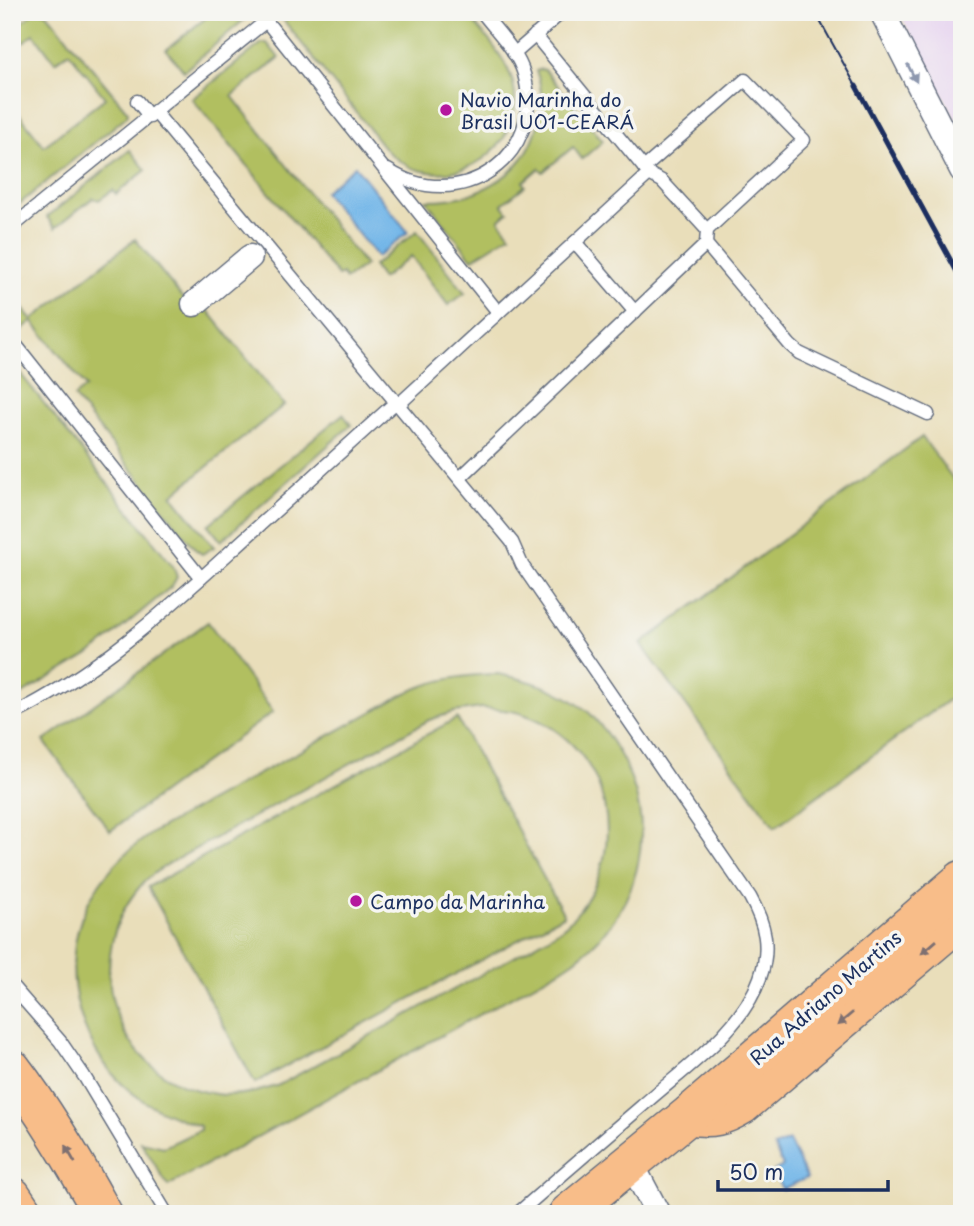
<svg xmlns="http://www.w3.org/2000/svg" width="974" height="1226" viewBox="0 0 974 1226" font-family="'Playpen Sans',sans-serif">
  <rect width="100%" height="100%" fill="#f6f6f2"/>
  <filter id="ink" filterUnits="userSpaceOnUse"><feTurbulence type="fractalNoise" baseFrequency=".0143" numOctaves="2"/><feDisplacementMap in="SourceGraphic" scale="14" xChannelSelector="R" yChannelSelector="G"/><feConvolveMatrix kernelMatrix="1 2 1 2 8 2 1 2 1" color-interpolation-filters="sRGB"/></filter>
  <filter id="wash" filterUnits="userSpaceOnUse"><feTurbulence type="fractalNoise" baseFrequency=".00686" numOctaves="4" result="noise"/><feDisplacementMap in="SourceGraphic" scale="28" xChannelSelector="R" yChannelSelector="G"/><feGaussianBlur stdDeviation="1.57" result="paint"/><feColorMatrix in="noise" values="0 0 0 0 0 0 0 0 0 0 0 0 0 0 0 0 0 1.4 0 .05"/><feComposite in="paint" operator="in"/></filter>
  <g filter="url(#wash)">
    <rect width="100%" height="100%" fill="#e9deba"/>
    <polygon fill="#e6d2f0" points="899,12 962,12 962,131"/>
    <g fill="#b1bf61" stroke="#667760" stroke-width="2" fill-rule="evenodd">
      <polygon points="35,12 46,12 128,112 127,116 12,210 12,105 44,146 105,98 69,52 55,62 34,34 12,51 12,30"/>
      <polygon points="205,12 243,12 245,19 184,71 166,50 208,16"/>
      <path d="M 277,12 L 465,12 C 482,33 506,56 513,83 C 527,138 471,185 419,170 C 406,167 397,159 387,151 Z"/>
      <polygon points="262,43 267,43 279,58 232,96 365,265 346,279 342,274 338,276 192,99"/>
      <path d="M 541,69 L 545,70 L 603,141 L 582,159 L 573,147 L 543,172 L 539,168 L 523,182 L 525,186 L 502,204 L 508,212 L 499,220 L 510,235 L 472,259 L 426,200 C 481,201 532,172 540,114 C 542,99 542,85 536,71 Z"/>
      <polygon points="130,150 146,170 116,194 113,190 99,200 93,198 55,228 47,217"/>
      <polygon points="417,231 465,293 448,305 411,256 382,279 373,266"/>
      <polygon points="135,239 184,300 207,309 284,405 172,495 214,547 202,554 195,549 74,397 86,387 32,321 21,330 12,319 12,296 32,320"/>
      <polygon points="12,363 173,566 177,577 172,586 93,652 12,700"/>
      <polygon points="343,414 351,425 221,541 208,525"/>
      <polygon points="922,437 962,491 962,690 775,827 641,644"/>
      <polygon points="208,622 273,712 110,831 44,741"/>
      <path d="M 498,674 C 530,680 559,689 586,710 C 598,720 608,735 616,748 C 665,827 640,922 560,970 L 168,1186 L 141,1142 L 164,1147 L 200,1130 L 200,1126 C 179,1119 160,1112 142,1100 C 81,1060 55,971 87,905 C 103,873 126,850 155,831 L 406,693 C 436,679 464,675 498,674 ZM 481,708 C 495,709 510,710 523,714 C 614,745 634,858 568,923 C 556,934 542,941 528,949 L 279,1085 C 259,1092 237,1097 216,1094 C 112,1080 75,954 145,881 C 154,872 165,866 175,860 L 429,720 L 454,712 Z"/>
      <polygon points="457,718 564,915 255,1083 148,887"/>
    </g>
    <g fill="#72b6e8" stroke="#4672a3" stroke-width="2">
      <polygon points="355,166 408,232 377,257 324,192"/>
      <polygon points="789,1141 807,1178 782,1189 774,1171 783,1166 774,1147"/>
    </g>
  </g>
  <g filter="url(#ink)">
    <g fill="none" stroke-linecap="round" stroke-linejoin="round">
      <defs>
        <g id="lane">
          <polyline points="259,12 498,312"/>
          <polyline points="535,35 649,174 662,181 707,230 706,244 790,345 799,353 928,414"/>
          <polyline points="514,54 562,12"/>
          <polyline points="137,101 150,117"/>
          <path d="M 155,112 L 512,542 L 522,565 L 750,897 C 765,924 771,947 760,978 C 741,1032 683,1069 642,1106 C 600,1142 558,1178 517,1214"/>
          <polyline points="644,168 745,80 804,140 707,230"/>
          <path d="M 388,170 C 459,216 547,157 524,74 C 517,50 496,31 482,12"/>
          <polyline points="12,227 266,21"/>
          <polyline points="575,242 635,312"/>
          <polyline points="12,340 201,578"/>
          <polyline points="398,405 649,174"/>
          <polyline points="460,478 706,244"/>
          <path d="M 12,715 C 95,674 162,614 230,552 C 285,502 340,452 396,402"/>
          <polyline points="12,986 60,1041 84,1076 167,1214"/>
        </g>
        <g id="street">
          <polyline points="882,12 962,170"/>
          <polyline points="194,304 250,257"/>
          <polyline points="630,1161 658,1214"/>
        </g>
        <g id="primary">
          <path d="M 12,1069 C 47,1115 75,1163 103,1214"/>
          <path d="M 690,1115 C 711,1120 724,1116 742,1105 L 962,918"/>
          <polyline points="12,1196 24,1214"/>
          <polyline points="568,1214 689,1115 962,880"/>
        </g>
      </defs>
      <use href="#lane" stroke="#636c7e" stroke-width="15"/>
      <use href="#street" stroke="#636c7e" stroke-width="27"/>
      <use href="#primary" stroke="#636c7e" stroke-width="41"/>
      <use href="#lane" stroke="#fff" stroke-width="12"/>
      <use href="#street" stroke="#fff" stroke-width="24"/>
      <use href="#primary" stroke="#f8bd89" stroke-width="38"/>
      <polyline stroke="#1b2f5e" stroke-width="2" points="815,12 856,86"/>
      <polyline stroke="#1b2f5e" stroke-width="5" points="856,86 962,281"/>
    </g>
    <defs><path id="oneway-solid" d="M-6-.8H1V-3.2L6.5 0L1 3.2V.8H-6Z" transform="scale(1.75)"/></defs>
    <use fill="#8d97ae" href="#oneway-solid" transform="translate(912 73) rotate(63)"/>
    <g fill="#7e6f71">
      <use href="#oneway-solid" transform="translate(929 947) rotate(139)"/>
      <use href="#oneway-solid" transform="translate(845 1019) rotate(140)"/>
      <use href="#oneway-solid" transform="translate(70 1154) rotate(-120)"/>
    </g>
  </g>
  <g fill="#b5179e" stroke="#f6f6f2" stroke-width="2.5">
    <circle cx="446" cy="110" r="7"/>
    <circle cx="356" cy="901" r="7"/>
  </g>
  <g text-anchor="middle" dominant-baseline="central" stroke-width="7" stroke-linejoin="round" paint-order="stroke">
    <g font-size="19" fill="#1b2f5e" stroke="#f6f6f2" text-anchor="start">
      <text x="460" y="99">Navio Marinha do<tspan x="460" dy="22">Brasil U01-CEARÁ</tspan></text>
      <text x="370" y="901">Campo da Marinha</text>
    </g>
    <g font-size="19" fill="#1b2f5e" stroke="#f6f6f2">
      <text transform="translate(825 997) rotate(-41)">Rua Adriano Martins</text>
    </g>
  </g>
  <rect width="974" height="1226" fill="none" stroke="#f6f6f2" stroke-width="42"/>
  <path d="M718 1180v10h170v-10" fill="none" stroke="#1b2f5e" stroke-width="3.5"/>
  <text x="729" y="1180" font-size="21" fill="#1b2f5e" stroke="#f6f6f2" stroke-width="5" paint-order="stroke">50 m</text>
</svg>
